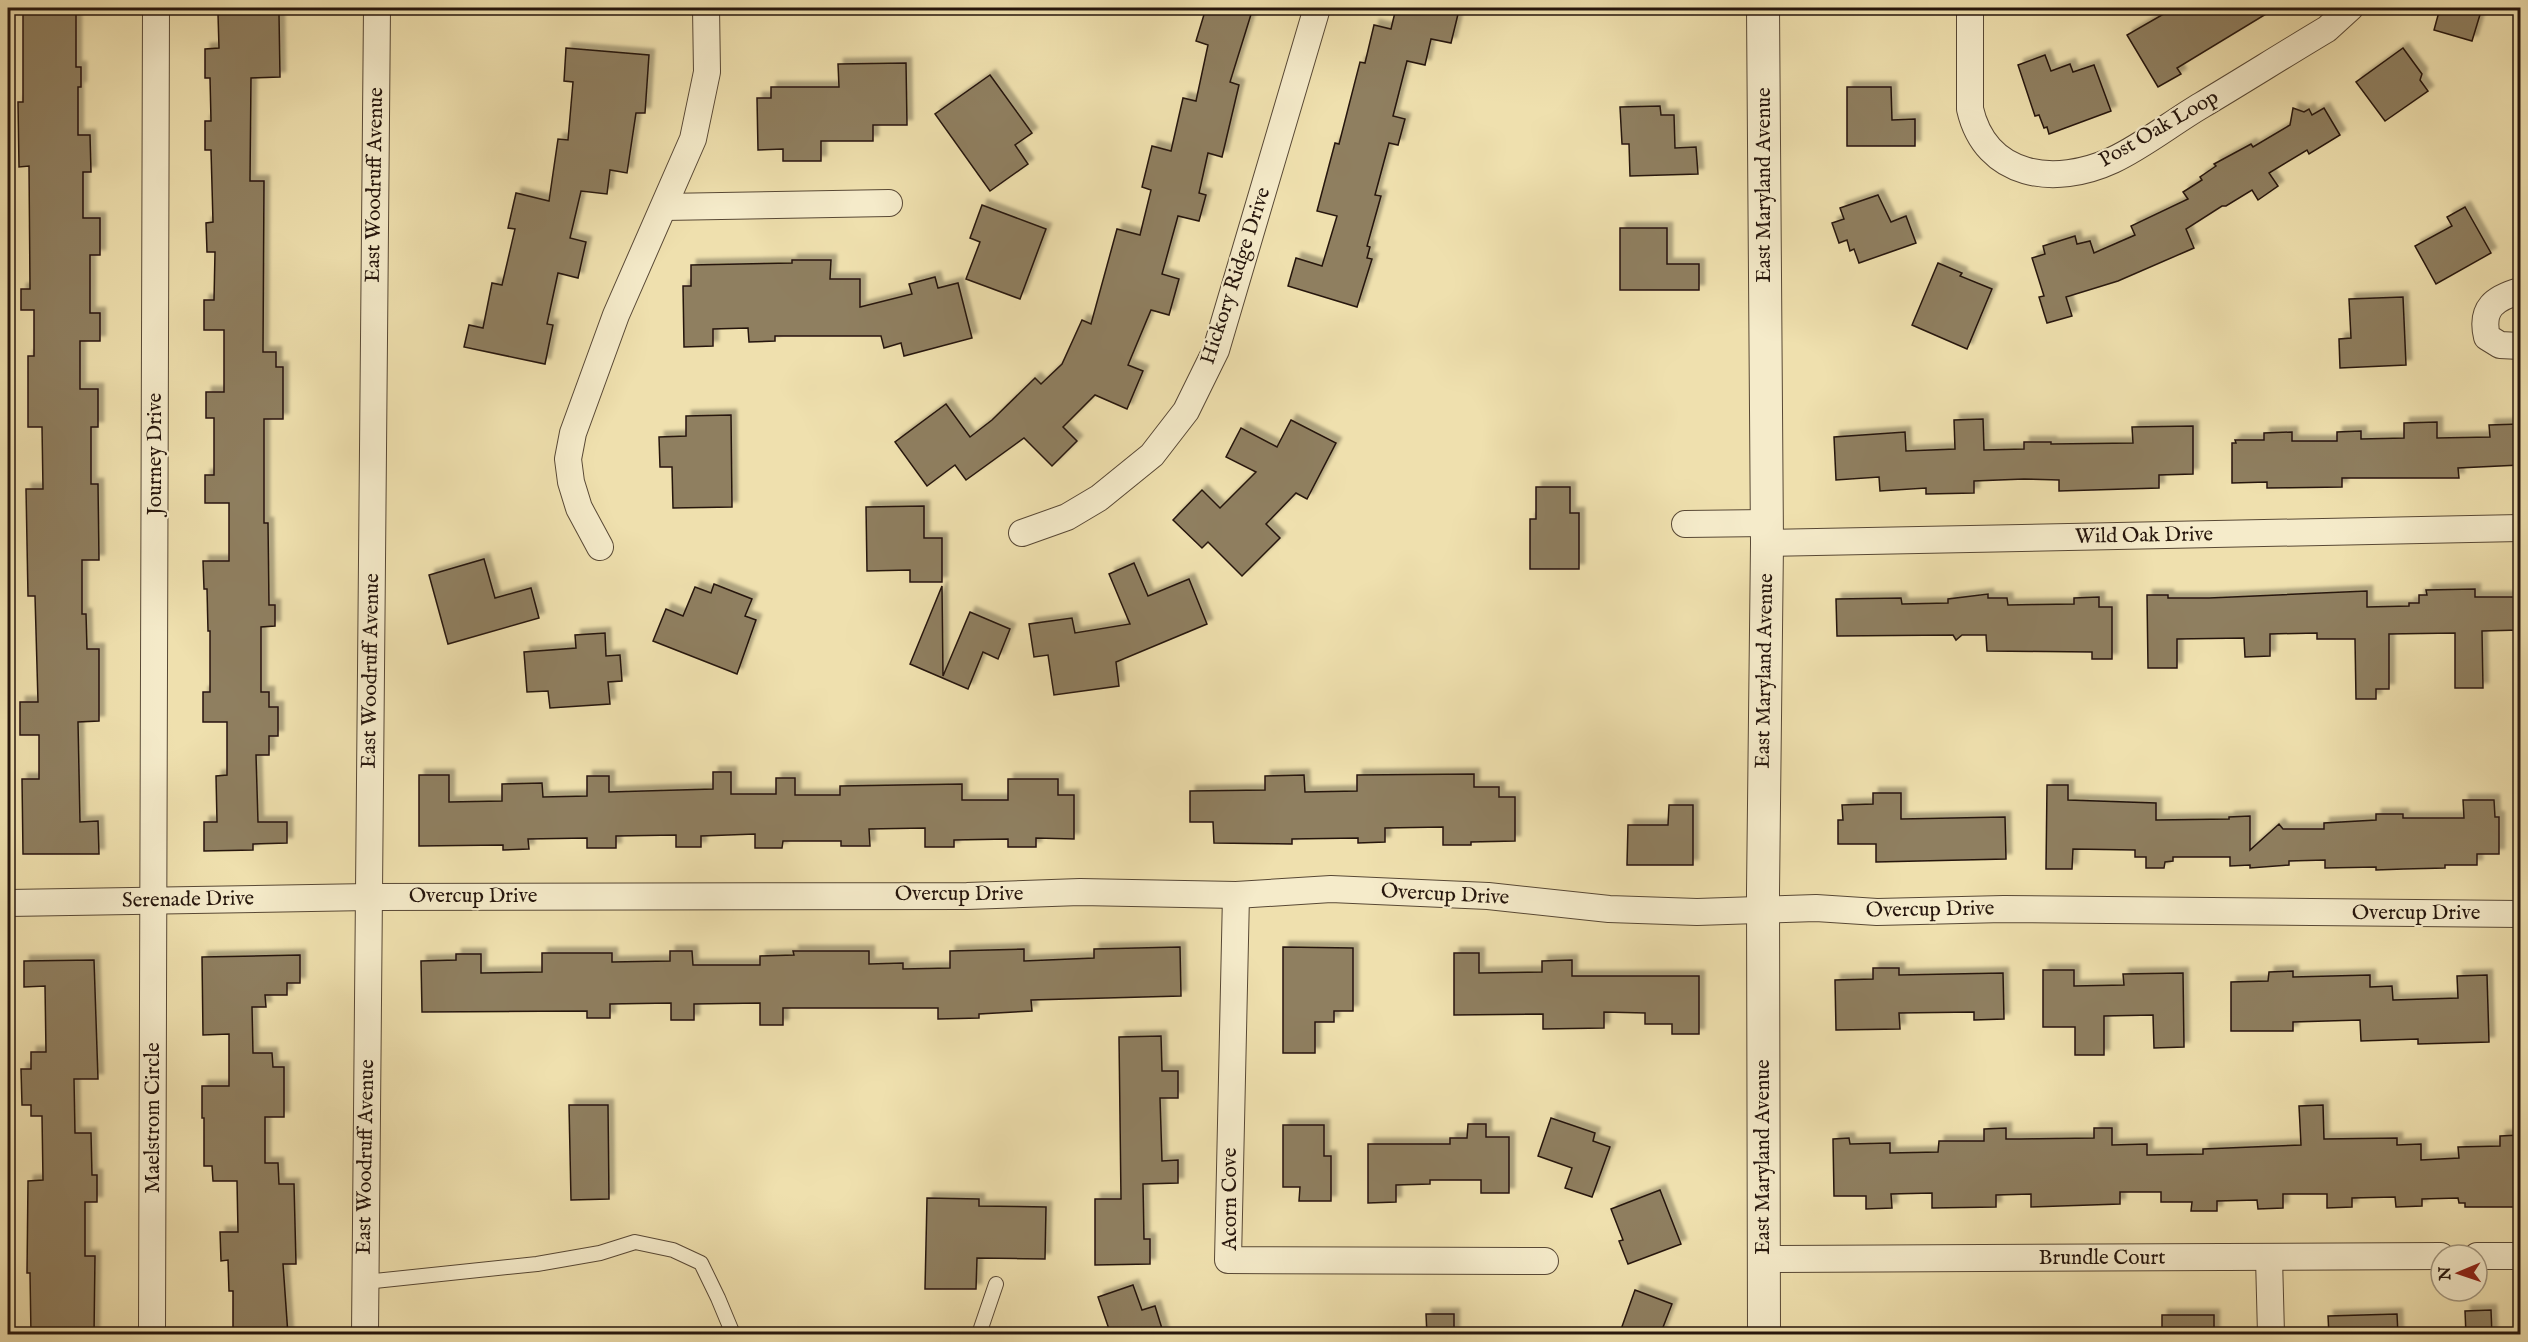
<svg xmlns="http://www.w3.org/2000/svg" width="2528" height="1342" viewBox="0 0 2528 1342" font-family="'IM FELL English',serif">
  <defs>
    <filter id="shadow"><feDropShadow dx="5.5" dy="-5.5" stdDeviation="1.5" flood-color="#0004"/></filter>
  </defs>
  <rect width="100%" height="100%" fill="#efe0ae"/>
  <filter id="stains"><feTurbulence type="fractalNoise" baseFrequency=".00333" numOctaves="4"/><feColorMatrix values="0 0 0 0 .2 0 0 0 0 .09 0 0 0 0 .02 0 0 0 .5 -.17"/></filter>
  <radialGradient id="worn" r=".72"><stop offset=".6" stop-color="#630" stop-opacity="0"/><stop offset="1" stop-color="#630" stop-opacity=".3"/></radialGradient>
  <g fill="#8f7f61" stroke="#26160d" stroke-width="1.5" filter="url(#shadow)">
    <polygon points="1206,8 1253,8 1230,82 1239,85 1222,157 1208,153 1199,193 1206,195 1199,221 1178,216 1162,274 1179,279 1169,315 1151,310 1128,365 1143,371 1127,409 1095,395 1063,427 1077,441 1052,466 1024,438 966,480 955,465 927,486 895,442 946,404 970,437 992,420 1035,378 1041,384 1062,364 1082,320 1091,324 1117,229 1140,235 1151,190 1142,187 1152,146 1171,151 1183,98 1196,101 1208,45 1196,41"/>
    <polygon points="1396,8 1449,8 1459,10 1451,43 1431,39 1425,65 1407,61 1393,116 1405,119 1398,145 1389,143 1375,195 1381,196 1367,246 1370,247 1367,258 1372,259 1357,307 1288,286 1296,258 1322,266 1337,216 1317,211 1335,143 1339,144 1360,62 1365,63 1374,25 1391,29"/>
    <polygon points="2174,8 2276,8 2177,68 2181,74 2158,87 2127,35"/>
    <polygon points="2440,8 2482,8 2472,41 2434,30"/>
    <polygon points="23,11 76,11 76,67 81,67 81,87 78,87 78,135 90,135 91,172 83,172 83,218 100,218 100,255 90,255 90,313 100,313 100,341 80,341 80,389 98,389 98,427 91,427 91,484 98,484 99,560 82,560 82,614 86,614 87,649 99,649 99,721 78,722 80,822 98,821 99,854 23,854 22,779 39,779 39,735 20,735 20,702 38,702 35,596 28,596 26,489 43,489 42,427 28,427 28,356 34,356 34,310 21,310 21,289 30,289 29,166 19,167 18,102 23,102"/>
    <polygon points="218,14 279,14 280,77 251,78 250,181 264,181 263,352 276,352 276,367 283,367 283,419 264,419 264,523 268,523 269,605 275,605 275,626 261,627 261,692 269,692 269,707 278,707 278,736 269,736 269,755 256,755 258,822 287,822 287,843 253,844 253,850 204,851 204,822 217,822 216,776 227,775 227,722 203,722 203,692 210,692 210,631 208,631 207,589 204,589 203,561 229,561 229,503 205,503 205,475 214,475 214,418 206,418 206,392 224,392 224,330 204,330 204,300 214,300 215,252 207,252 206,223 213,222 211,150 205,150 205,121 211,121 210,78 205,78 205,49 219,48"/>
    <polygon points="566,48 649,55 645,113 636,113 627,173 610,170 607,194 581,191 570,238 586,242 578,278 558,273 547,324 553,325 545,364 464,347 469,325 483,328 492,283 502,285 515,229 508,228 516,193 549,201 558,139 568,140 573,82 564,81"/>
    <polygon points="2403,48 2422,74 2420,80 2428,91 2385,121 2356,82"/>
    <polygon points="2045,55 2051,71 2070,64 2073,72 2094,65 2111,111 2049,134 2047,127 2044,128 2039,115 2035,116 2018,65"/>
    <polygon points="906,63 907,125 873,125 873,141 821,141 821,161 783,161 783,149 758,150 757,98 771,98 771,87 839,87 838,64"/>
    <polygon points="990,75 1032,133 1015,145 1028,164 990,191 935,114"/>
    <polygon points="1847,87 1891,87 1892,120 1915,119 1915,146 1847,146"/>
    <polygon points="1660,106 1661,115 1674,115 1675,148 1696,147 1698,174 1630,176 1629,144 1622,144 1620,107"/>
    <polygon points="2293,108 2304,112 2309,109 2312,115 2324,108 2340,135 2309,154 2307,150 2269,173 2278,186 2258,200 2252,190 2226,206 2222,206 2186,229 2194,248 2118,281 2066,297 2072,316 2047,323 2039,297 2044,296 2032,258 2045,254 2043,246 2075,236 2077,244 2090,241 2094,253 2135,235 2131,226 2188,199 2183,192 2202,180 2200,177 2216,166 2214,164 2251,144 2253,147 2290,125"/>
    <polygon points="1878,195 1891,222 1906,216 1916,243 1859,263 1854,249 1850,251 1847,240 1839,243 1832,223 1844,219 1840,208"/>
    <polygon points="982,205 1046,229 1020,299 966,279 980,242 970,238"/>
    <polygon points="2465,207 2491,253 2436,284 2415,246 2452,226 2447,217"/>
    <polygon points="1620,228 1667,228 1667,264 1699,264 1699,290 1620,290"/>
    <polygon points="792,260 831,260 830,279 860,279 860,307 912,294 909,284 935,277 938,288 958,283 972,338 904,356 901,343 884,348 881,336 775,336 775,341 749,342 748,328 713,329 713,346 684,347 683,286 691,286 691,265 792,263"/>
    <polygon points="1938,263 1962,273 1960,276 1992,289 1967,349 1912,325"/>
    <polygon points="2403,297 2406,365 2340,368 2339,339 2351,338 2349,299"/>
    <polygon points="731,415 732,507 673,508 672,467 660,467 659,437 686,436 686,416"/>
    <polygon points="1983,419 1984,450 2024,449 2024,442 2051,442 2051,444 2133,443 2132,427 2193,426 2193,474 2159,475 2159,488 2059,491 2059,480 2024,479 1974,481 1974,493 1926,494 1926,488 1880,491 1879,477 1836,480 1834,437 1905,432 1906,451 1955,449 1954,420"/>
    <polygon points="1291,420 1336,443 1307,499 1296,493 1266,524 1280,538 1242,576 1208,542 1202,548 1173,520 1202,490 1220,508 1256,472 1226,457 1241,428 1277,447"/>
    <polygon points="2437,422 2437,438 2490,437 2489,425 2520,424 2520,465 2458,468 2459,478 2342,478 2342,487 2267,488 2267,482 2232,483 2232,443 2236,443 2235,440 2264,440 2264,433 2292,432 2292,441 2337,441 2337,432 2361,431 2361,439 2404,438 2404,423"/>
    <polygon points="1536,487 1570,487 1570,513 1579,513 1579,569 1530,569 1530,519 1536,519"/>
    <polygon points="924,506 924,538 942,538 942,582 910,582 910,570 867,571 866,507"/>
    <polygon points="484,559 495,598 531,588 539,618 448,644 429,575"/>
    <polygon points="1134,563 1148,596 1189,579 1207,624 1116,662 1119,686 1054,695 1048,655 1034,657 1029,624 1072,618 1075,633 1130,624 1109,574"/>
    <polygon points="714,584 752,599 745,616 756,620 737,674 653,641 666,609 683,616 695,587 711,593"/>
    <polygon points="942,586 943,676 970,612 1010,629 998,659 983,652 968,689 910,664"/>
    <polygon points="2475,589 2475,597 2520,597 2520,630 2482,631 2483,688 2455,688 2455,633 2389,634 2389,689 2376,689 2376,699 2356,699 2355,639 2317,639 2317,633 2270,634 2270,656 2245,657 2244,638 2177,639 2177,668 2148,668 2147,595 2168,595 2168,598 2209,598 2367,591 2367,607 2409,606 2409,603 2419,603 2419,595 2427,595 2426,590"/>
    <polygon points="1988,594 1988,598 2007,598 2008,605 2074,604 2074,598 2099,597 2099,607 2112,607 2112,659 2092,659 2092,652 1987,651 1986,635 1962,635 1956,640 1953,635 1837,636 1836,599 1901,598 1902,604 1948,603 1948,599"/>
    <polygon points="605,633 606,656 620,655 622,681 608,682 610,704 550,708 548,691 527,692 524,652 576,648 575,635"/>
    <polygon points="713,772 731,772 731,794 776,794 776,778 795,778 795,795 840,795 840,786 962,784 962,800 1008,800 1008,779 1058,779 1058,795 1074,795 1074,839 1036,838 1036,847 1008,847 1008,839 954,840 954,847 925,847 925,828 869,829 870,846 841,846 841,841 783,841 782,848 755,848 755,834 701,836 701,847 676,847 676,835 616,836 616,848 587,848 587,838 528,839 529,849 503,850 503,845 419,846 419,775 449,775 449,802 502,801 502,784 542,783 543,797 587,796 587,776 609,776 609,792 713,789"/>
    <polygon points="1474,774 1474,787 1499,787 1499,797 1515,797 1515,841 1471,842 1471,845 1443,845 1443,827 1385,828 1385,842 1358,843 1358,838 1292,839 1292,844 1214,843 1213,822 1190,822 1190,791 1265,790 1265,776 1304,775 1305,792 1357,791 1357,775"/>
    <polygon points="2047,785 2068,785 2068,800 2156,803 2156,820 2229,819 2229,817 2250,816 2250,850 2279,824 2283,829 2324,829 2324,823 2376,820 2376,814 2403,814 2403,818 2464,818 2463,800 2494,800 2495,817 2499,817 2499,854 2477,854 2477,865 2445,865 2445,868 2404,869 2376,870 2376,867 2325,868 2325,860 2289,861 2289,865 2250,868 2250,865 2230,866 2230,857 2173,857 2173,861 2165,862 2164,868 2146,868 2146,857 2135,857 2135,850 2073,849 2072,869 2046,869"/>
    <polygon points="1873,793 1901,793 1901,819 2005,817 2006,859 1876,862 1876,844 1838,844 1838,820 1843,820 1842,805 1873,804"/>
    <polygon points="1669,805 1693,805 1693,865 1627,865 1628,825 1668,825"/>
    <polygon points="1180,947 1181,996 1031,1000 1032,1011 979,1014 979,1018 938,1019 938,1008 783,1008 783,1025 760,1025 760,1003 694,1004 694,1020 671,1020 671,1003 610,1004 610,1018 587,1018 587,1011 422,1012 421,961 456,960 456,954 481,954 481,973 542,972 542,953 612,953 612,962 670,961 670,951 692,951 693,965 760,965 760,956 794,955 793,951 869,951 869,964 903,963 903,969 950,968 950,951 1024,949 1024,961 1094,958 1094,949"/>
    <polygon points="1283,947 1353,948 1353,1011 1334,1011 1334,1022 1315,1022 1315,1053 1283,1053"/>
    <polygon points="1454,953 1479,953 1479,973 1542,972 1542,961 1572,960 1572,976 1699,976 1699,1034 1672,1034 1672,1024 1645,1024 1645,1013 1604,1012 1604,1028 1543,1029 1543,1014 1454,1015"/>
    <polygon points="300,955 300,983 287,983 287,995 265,995 266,1007 252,1007 253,1053 272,1053 273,1067 284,1067 284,1117 265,1117 265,1163 278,1163 279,1184 294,1184 296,1264 283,1264 288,1335 233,1335 233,1291 229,1291 228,1260 221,1261 220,1232 238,1232 237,1181 213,1181 212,1166 204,1166 204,1118 202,1118 202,1086 229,1086 229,1034 203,1035 202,957"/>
    <polygon points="94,960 98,1079 74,1079 75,1133 91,1133 92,1175 97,1175 97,1202 85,1202 85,1256 95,1256 94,1335 31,1335 30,1273 27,1273 28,1181 43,1180 42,1116 31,1116 31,1105 22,1105 21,1069 31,1069 31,1052 46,1052 45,986 24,987 24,961"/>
    <polygon points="1873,968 1899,968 1899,975 2003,973 2004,1019 1974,1020 1974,1012 1899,1013 1900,1029 1836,1030 1835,980 1873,979"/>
    <polygon points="2043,970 2074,970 2074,986 2124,985 2123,974 2183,973 2184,1047 2154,1048 2153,1015 2104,1016 2104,1055 2075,1055 2075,1027 2043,1027"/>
    <polygon points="2293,971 2293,977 2370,975 2370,987 2392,986 2393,1000 2458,998 2457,976 2487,975 2489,1042 2418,1044 2418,1039 2361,1041 2360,1020 2293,1022 2293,1031 2231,1031 2231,982 2268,981 2269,972"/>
    <polygon points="1161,1036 1162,1071 1178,1071 1178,1098 1160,1098 1162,1161 1178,1160 1178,1183 1143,1184 1144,1239 1150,1239 1150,1264 1095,1265 1095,1199 1121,1199 1119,1037"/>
    <polygon points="569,1105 608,1105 609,1199 571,1200"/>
    <polygon points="2323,1105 2324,1139 2397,1138 2397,1145 2421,1144 2421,1160 2459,1158 2458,1147 2500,1146 2500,1136 2520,1135 2520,1207 2465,1207 2465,1203 2459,1203 2458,1198 2422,1199 2422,1206 2396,1207 2395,1197 2352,1198 2352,1207 2327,1208 2327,1194 2283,1194 2283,1208 2258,1209 2257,1200 2217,1201 2217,1211 2191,1211 2192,1202 2161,1202 2161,1192 2120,1192 2120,1204 2031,1207 2031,1194 1996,1195 1996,1207 1932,1208 1932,1193 1891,1194 1892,1208 1866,1209 1866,1196 1834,1196 1833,1139 1849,1138 1850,1144 1890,1143 1890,1153 1938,1152 1939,1141 1984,1141 1984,1129 2006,1128 2006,1139 2020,1139 2094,1138 2094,1128 2112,1128 2112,1145 2147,1144 2147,1155 2203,1154 2203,1149 2301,1145 2299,1106"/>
    <polygon points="1551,1118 1595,1133 1593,1141 1610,1147 1592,1197 1565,1188 1572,1168 1538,1156"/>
    <polygon points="1468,1124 1486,1124 1486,1137 1509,1137 1509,1193 1481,1193 1481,1180 1430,1180 1430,1184 1396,1185 1396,1202 1368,1203 1368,1144 1450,1144 1450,1138 1467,1138"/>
    <polygon points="1283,1125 1324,1125 1324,1156 1331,1156 1331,1201 1299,1201 1300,1187 1283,1187"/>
    <polygon points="1660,1190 1681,1244 1628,1264 1619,1241 1623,1240 1611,1209"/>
    <polygon points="927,1198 979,1199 979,1206 1046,1207 1045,1259 977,1258 976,1289 925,1289"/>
    <polygon points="1133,1285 1142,1310 1155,1306 1164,1335 1111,1335 1098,1297"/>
    <polygon points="1635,1290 1672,1304 1660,1335 1619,1335"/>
    <polygon points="2491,1310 2492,1335 2466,1335 2465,1311"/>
    <polygon points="1426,1314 1454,1314 1454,1335 1427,1335"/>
    <polygon points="2397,1314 2398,1335 2329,1335 2328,1316"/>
    <rect x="2162" y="1315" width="52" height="20"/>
  </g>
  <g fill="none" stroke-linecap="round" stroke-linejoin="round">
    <defs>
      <g id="service">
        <polyline points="365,1282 537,1264 600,1253 635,1242 673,1250 701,1263 718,1298 733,1334"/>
        <polyline points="979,1334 996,1284"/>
      </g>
      <g id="minor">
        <path d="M 1970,8 L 1970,109 C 1986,178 2055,187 2113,160 C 2143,146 2173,122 2202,105 C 2244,80 2285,54 2327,29 L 2350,8"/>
        <polyline points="664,207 889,203"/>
        <path d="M 2520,291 C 2495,298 2480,308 2487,337 L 2500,345 L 2520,346"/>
        <polyline points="1685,524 1766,523"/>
        <polyline points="1022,533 1067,517 1099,498 1152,455 1186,411 1216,350 1317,8"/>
        <polyline points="1767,543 2520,528"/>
        <polyline points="600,547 579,508 571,482 568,459 573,433 616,315 693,139 707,72 706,8"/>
        <polyline points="1236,895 1228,1260 1545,1261"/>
        <polyline points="8,903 369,897 967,896 1080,892 1236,895 1331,889 1488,896 1609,909 1697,912 1816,908 1877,912 2004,909 2520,914"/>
        <polyline points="2477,1256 2520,1256"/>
        <polyline points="2269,1258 2271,1334"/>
        <polyline points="1762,1259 2441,1256"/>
        <polyline points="152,1334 156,8"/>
        <polyline points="365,1334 377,8"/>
      </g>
      <polyline id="tertiary" points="1763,8 1767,543 1763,892 1764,1334"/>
    </defs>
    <use href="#service" stroke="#584835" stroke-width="16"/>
    <use href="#minor" stroke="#584835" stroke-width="28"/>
    <use href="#tertiary" stroke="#584835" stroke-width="34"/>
    <use href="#service" stroke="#f5ebca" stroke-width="14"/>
    <use href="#minor" stroke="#f5ebca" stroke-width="26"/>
    <use href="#tertiary" stroke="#f5ebca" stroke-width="32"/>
  </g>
  <g text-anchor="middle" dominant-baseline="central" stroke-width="4.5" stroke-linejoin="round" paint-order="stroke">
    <g font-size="21" fill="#26160d" stroke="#f5ebca">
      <text transform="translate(2159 129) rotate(-30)">Post Oak Loop</text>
      <text transform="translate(375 185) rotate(-89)">East Woodruff Avenue</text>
      <text transform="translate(1764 185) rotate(-90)">East Maryland Avenue</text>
      <text transform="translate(1236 276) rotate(-72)">Hickory Ridge Drive</text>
      <text transform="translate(155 454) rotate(-90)">Journey Drive</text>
      <text transform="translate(2144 536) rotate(-1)">Wild Oak Drive</text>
      <text transform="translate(371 671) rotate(-89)">East Woodruff Avenue</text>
      <text transform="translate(1765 671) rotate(-89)">East Maryland Avenue</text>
      <text x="959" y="894">Overcup Drive</text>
      <text transform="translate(1445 895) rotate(3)">Overcup Drive</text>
      <text x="473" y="896">Overcup Drive</text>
      <text transform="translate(188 900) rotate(-1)">Serenade Drive</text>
      <text transform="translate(1930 910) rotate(-1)">Overcup Drive</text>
      <text x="2416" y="913">Overcup Drive</text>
      <text transform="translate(153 1118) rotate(-90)">Maelstrom Circle</text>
      <text transform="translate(366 1157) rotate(-89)">East Woodruff Avenue</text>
      <text transform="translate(1763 1157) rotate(-90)">East Maryland Avenue</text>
      <text transform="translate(1230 1199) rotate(-90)">Acorn Cove</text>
      <text x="2102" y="1258">Brundle Court</text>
    </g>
  </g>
  <rect width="2528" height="1342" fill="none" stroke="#efe0ae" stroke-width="30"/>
  <rect x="9" y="9" width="2510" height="1324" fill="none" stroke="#26160d" stroke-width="3"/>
  <rect x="15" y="15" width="2498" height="1312" fill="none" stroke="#26160d" stroke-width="1.5"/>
  <g transform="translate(2459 1273) rotate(268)"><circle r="28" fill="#f5ebca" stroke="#a2967e" stroke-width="1.5"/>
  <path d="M0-4.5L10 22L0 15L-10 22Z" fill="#8f2418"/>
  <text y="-9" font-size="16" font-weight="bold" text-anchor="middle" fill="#26160d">N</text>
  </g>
  <rect width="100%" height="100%" filter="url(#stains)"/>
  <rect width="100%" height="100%" fill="url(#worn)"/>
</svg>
